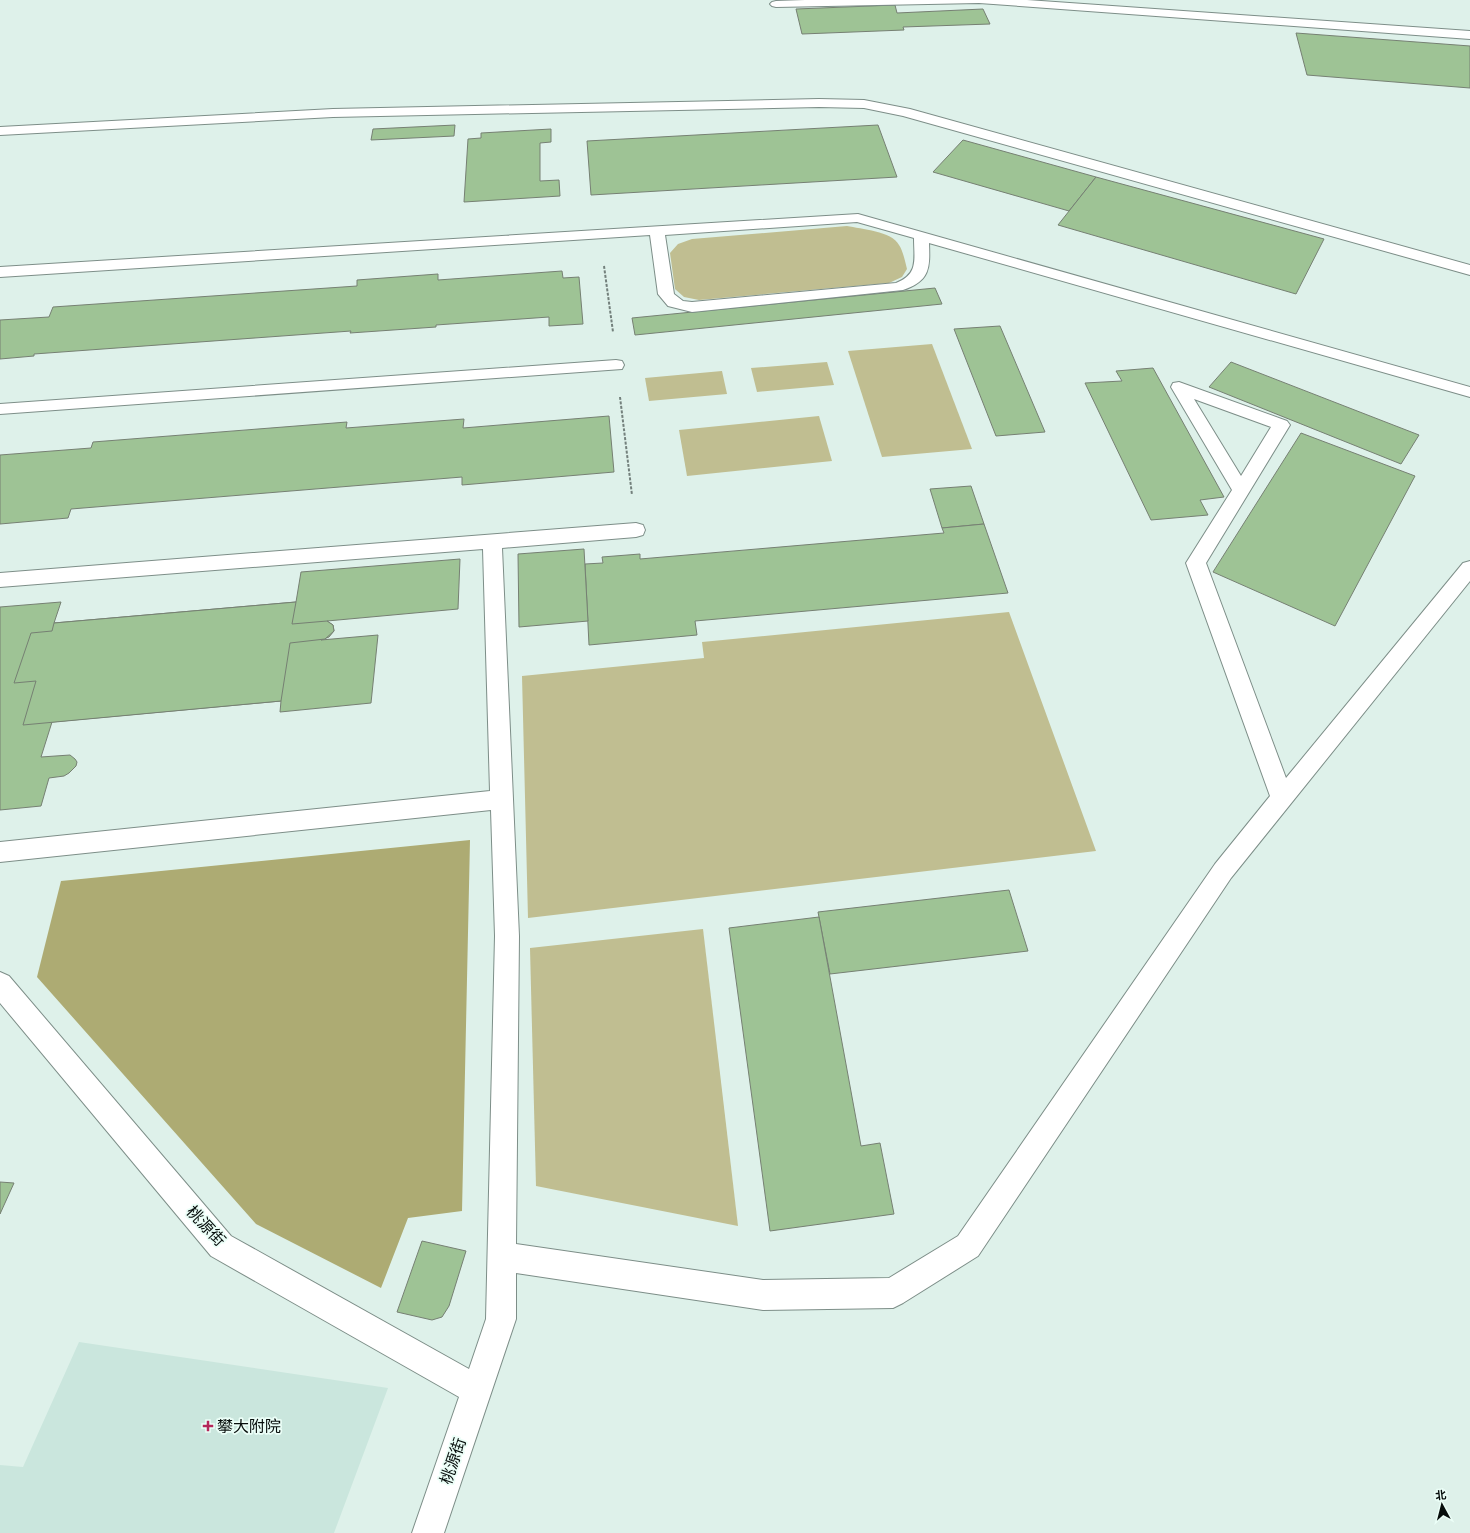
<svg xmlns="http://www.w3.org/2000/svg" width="1470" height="1533" viewBox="0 0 1470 1533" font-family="Arial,'Noto Sans SC',sans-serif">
  <rect width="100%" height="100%" fill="#def1ea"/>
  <polygon fill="#cae6dd" points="79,1342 388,1388 334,1533 0,1533 0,1465 23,1467"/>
  <g fill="#c0be91">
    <path d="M 847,226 C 861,229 892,231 899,245 C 903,251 905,261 907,269 L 902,277 L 889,283 L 699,300 L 684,297 L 675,289 L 670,253 L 678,244 L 692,239 Z"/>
    <polygon points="932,344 972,449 882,457 848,351"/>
    <polygon points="827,362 834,385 757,392 751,368"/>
    <polygon points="722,371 727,394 649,401 645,378"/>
    <polygon points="819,416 832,461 687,476 679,430"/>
    <polygon points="1009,612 1096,851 528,918 522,676 704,658 702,642"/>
    <polygon points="703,929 738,1226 536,1186 530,948"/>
  </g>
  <polygon fill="#adab73" points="470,840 462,1211 408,1218 381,1288 256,1224 37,977 61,881"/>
  <g fill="#9ec395" stroke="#768073">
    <polygon points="895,5 897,13 983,9 990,24 903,27 904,30 802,34 796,9"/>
    <polygon points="1296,33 1470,46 1470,88 1307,75"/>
    <polygon points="455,125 454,136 371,140 373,129"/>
    <polygon points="878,125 897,177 591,195 587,141"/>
    <polygon points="551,129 551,142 540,143 540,181 559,180 560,196 464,202 468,139 481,138 481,133"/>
    <polygon points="963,140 1096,177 1069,211 933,172"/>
    <polygon points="1096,177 1324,239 1296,294 1058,225"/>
    <polygon points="562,271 563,278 579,277 583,324 549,326 549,317 436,325 436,327 350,333 351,331 34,354 34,356 0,359 0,320 49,317 53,307 357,286 357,280 438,274 438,280"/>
    <polygon points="935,288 942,304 635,335 632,318"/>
    <polygon points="1000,326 1045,432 996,436 954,329"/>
    <polygon points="1231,362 1419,435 1401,464 1209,387"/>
    <polygon points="1153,368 1224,497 1200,500 1208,515 1151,520 1085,383 1122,381 1116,371"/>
    <polygon points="609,416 614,472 462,485 462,477 71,509 68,518 0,524 0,455 91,448 93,442 347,422 346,428 464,419 463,428"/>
    <polygon points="1301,433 1415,476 1335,626 1213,572"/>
    <polygon points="971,486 984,524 942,528 930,489"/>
    <polygon points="984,524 1008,593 695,621 697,635 589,645 585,564 603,563 602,557 640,554 640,559 944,533 942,528"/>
    <polygon points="584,549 588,621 519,627 518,554"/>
    <polygon points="460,559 458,609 327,621 333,625 334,631 329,637 321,640 378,635 371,703 280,712 281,701 52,722 41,757 70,755 75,759 77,762 76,766 69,773 64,776 49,778 41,806 0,810 0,607 61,602 54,623 296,602 301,572"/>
    <polygon points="296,602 292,624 327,621 333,625 334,631 325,639 290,643 281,701 23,725 36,681 14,683 31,633 52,631 54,623"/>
    <polygon points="1009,890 1028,951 830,974 818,912"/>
    <polygon points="819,917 861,1146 880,1143 894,1214 770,1231 729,928"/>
    <polygon points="0,1182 14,1183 0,1214"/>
    <polygon points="422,1241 466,1251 449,1306 442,1317 432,1320 397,1312"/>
  </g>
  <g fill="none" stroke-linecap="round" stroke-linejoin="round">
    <defs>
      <g id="minor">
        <polygon points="805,0 1027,0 1470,31 1470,39 979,3 776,7 772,6 770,4 772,2 776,1"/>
        <polygon points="819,99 864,100 910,109 1470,265 1470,275 903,116 864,108 819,107 333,117 0,135 0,127 333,109"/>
        <path d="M 858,214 L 1470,387 L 1470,397 L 929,243 C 930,268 930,281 903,290 L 692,312 L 668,306 L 658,294 L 650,235 L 0,277 L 0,267 ZM 857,222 L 914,238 C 914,259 919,274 896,283 L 692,302 L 683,301 L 674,294 L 665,235 Z"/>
        <polygon points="616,360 622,361 624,365 622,369 0,414 0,404"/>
        <path d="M 1179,382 L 1287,421 L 1290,425 L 1206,563 L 1286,778 L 1463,563 L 1470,561 L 1470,581 L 1231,878 L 978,1256 L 903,1303 L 893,1308 L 763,1310 L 516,1273 L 516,1319 L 444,1533 L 412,1533 L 459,1397 L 211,1256 L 0,1003 L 0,972 L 9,976 L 231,1236 L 469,1369 L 486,1319 L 495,936 L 491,810 L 0,862 L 0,842 L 490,791 L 483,549 L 0,587 L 0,573 L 636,523 L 643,525 L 645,530 L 643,535 L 636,537 L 502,548 L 519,936 L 516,1244 L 763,1280 L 889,1278 L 958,1236 L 1215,864 L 1270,796 L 1186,563 L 1232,490 L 1171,387 L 1173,383 ZM 1194,399 L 1271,427 L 1241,476 Z"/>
      </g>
    </defs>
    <use href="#minor" stroke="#7d8e88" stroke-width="2"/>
    <g stroke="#73807c" stroke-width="2" stroke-dasharray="3 1.5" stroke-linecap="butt">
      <polyline points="604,266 613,332"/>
      <polyline points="620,397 632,495"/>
    </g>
    <use href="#minor" fill="#fff" fill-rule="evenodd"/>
  </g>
  <path fill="#b42659" stroke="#ebfef7" stroke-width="1.5" d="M206 1420h4v4h4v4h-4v4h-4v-4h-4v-4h4z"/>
  <g text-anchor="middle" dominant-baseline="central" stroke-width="3.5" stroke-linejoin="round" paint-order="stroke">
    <g font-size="16" fill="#070e0c" stroke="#ebfef7">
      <text transform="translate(206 1226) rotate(47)">桃源街</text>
      <text transform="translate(453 1461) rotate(-71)">桃源街</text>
    </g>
    <g font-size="16" fill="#070e0c" stroke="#ebfef7" text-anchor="start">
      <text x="217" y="1426">攀大附院</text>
    </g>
  </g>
  <g transform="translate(1442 1505) rotate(353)" stroke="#ebfef7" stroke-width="3" paint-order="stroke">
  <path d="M0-3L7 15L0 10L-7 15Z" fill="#070e0c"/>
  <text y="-6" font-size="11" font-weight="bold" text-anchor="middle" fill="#070e0c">北</text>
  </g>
</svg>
